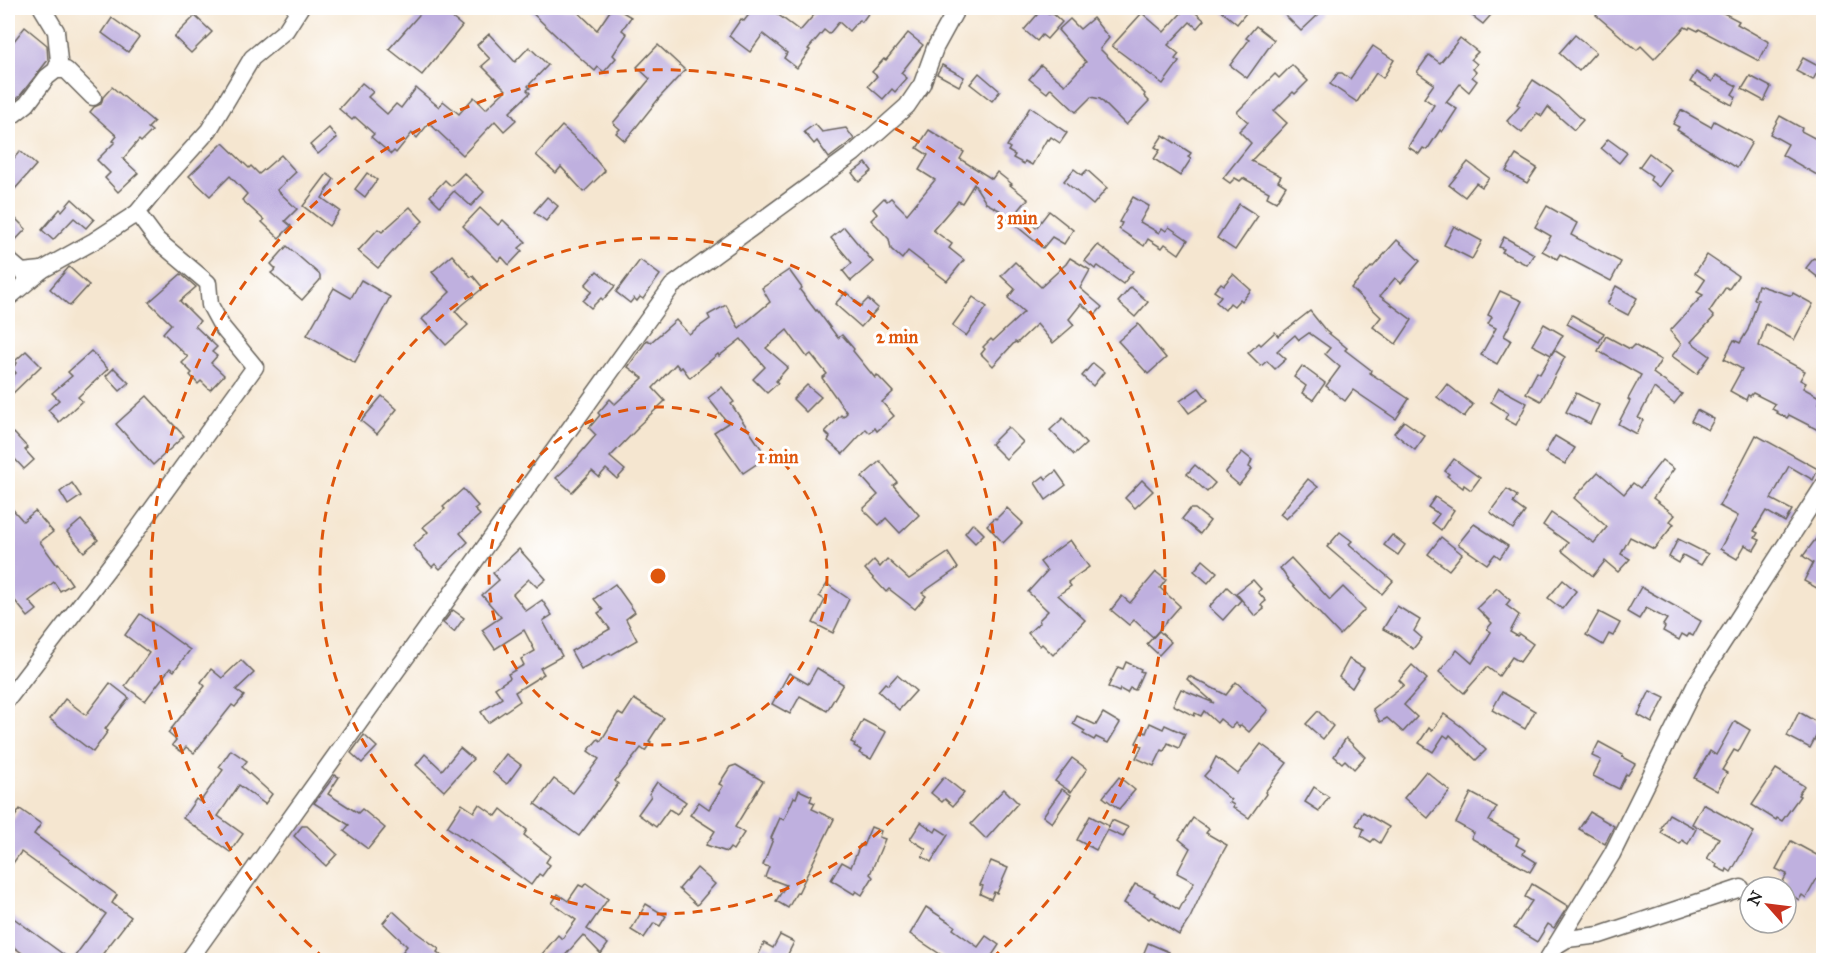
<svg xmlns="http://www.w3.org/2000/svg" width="1831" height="968" viewBox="0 0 1831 968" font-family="'IM FELL Great Primer',serif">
  <rect width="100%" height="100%" fill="#fff"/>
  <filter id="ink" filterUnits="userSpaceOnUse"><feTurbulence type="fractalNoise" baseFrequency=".0167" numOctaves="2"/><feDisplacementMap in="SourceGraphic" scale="12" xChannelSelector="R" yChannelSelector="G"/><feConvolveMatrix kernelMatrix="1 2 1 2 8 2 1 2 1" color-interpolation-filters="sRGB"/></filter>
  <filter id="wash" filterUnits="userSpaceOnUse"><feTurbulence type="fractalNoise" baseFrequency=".008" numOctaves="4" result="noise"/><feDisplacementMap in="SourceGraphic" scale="24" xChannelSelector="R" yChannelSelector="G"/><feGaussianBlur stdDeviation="1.35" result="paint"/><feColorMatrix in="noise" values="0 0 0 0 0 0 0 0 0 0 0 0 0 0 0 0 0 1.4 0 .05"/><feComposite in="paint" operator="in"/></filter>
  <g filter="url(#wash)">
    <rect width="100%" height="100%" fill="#f5e6d0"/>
    <g id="blocks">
      <g fill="#bfb0df">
        <polygon points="425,8 440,8 462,26 422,75 389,49"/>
        <polygon points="527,8 574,8 597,30 612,8 616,8 631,17 622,30 627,34 613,55 616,58 604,72 598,67 595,71 570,49"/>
        <polygon points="754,8 769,8 800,31 820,8 872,8 862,22 859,20 849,31 839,22 829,34 824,30 808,49 810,50 797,68 784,58 787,53 763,34 750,52 729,36 741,19 744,21"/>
        <polygon points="1043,8 1049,14 1051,12 1062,22 1047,39 1042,35 1037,41 1024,30"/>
        <polygon points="1186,8 1190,8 1204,20 1197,28 1190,22 1168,45 1179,54 1175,59 1179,62 1163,84 1112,46 1142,13 1164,32"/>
        <polygon points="1218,8 1250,8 1237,24"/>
        <polygon points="1278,8 1313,8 1319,14 1301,31"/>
        <polygon points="1462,8 1497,8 1483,24"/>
        <polygon points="1603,8 1714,8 1739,21 1737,24 1769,42 1759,61 1699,29 1698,31 1690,27 1689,29 1685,27 1654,59 1641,46 1637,50 1596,15"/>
        <polygon points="195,16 212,32 191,53 174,37"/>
        <polygon points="112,18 139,37 128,52 102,33"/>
        <polygon points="1093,18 1109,38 1100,49 1145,94 1144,96 1149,101 1126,125 1100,99 1091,97 1076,112 1051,88 1047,93 1029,79 1041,65 1065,85 1086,62 1058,30 1070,19 1080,29"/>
        <polygon points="1256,26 1274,40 1247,78 1230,65 1249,40 1246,38"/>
        <polygon points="25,27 47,45 48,60 19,97 14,101 8,95 8,57 13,50 9,47"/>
        <polygon points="908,33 923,45 901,73 907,78 895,92 892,89 883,99 868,86 877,76 872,72 884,59 886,60"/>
        <polygon points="489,34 515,62 529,47 548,65 528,86 530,88 527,90 530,93 510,112 516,120 504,131 495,121 463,155 429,123 417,138 412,133 396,153 394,151 391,154 371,137 374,134 355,117 352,120 339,109 362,83 373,92 368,97 387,114 396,104 401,108 416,88 439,107 443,101 459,114 474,97 486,109 506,90 482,66 490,59 477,45"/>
        <polygon points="1575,35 1596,52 1579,71 1559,53"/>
        <polygon points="1460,38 1478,52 1471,59 1477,64 1473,69 1476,72 1472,77 1477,81 1469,92 1460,84 1446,102 1457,109 1442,132 1440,130 1427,150 1423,148 1419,154 1408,147 1434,105 1424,98 1434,84 1417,72 1429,55 1440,63"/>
        <polygon points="658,45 685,70 660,97 625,141 616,133 620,129 613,123 650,79 637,67"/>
        <polygon points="1373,46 1394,60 1383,78 1376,73 1357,102 1330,84 1338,73 1342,73 1350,79"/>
        <polygon points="1803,58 1820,67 1813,80 1796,71"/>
        <polygon points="942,65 964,77 959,86 937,74"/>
        <polygon points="1292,65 1308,81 1295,94 1293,92 1274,111 1287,123 1251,161 1281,176 1278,181 1286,186 1276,202 1267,197 1269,192 1243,178 1240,181 1235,178 1230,183 1223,178 1251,143 1239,131 1248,122 1237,112 1275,74 1279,78"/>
        <polygon points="1696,72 1712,82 1716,75 1737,86 1732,94 1736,97 1732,105 1690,82"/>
        <polygon points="979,73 1000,91 992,101 970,84"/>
        <polygon points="1750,76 1771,87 1764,101 1742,89"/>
        <polygon points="1533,80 1556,95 1583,120 1574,130 1548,107 1542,116 1537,113 1522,133 1507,121 1520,106 1517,104"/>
        <polygon points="112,87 154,122 148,128 152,131 141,142 139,140 123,159 138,173 118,192 105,178 110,173 97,160 115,142 113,141 117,136 90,112 94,107 101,104 103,97"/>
        <polygon points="1030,107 1067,133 1060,143 1051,137 1049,140 1047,139 1032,165 1025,161 1024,164 1013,158 1015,155 1008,151 1010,148 1007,146"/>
        <polygon points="1681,110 1711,127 1714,121 1752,142 1737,168 1677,130 1679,127 1673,124"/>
        <polygon points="1780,116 1802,128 1801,131 1824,143 1824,179 1782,155 1788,144 1770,134"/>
        <polygon points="815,124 822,132 846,128 854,139 829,158 817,141 814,144 804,132"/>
        <polygon points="562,126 583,145 605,171 584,192 561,167 556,173 536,155"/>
        <polygon points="329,128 337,138 318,154 310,145"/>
        <polygon points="929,130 964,152 960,159 992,179 997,172 1012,184 1010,185 1028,199 1018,211 1036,228 1049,211 1073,230 1064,244 1052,237 1043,248 1001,213 1001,211 986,203 974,184 962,203 958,201 933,230 952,244 949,248 964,260 947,281 908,251 902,259 891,249 889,239 871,220 877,214 873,209 884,198 887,201 891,198 907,214 935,180 919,170 928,155 917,148"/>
        <polygon points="1163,135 1191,153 1188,157 1191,159 1180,176 1154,159 1160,150 1155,147"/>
        <polygon points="1608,139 1627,153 1619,163 1601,148"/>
        <polygon points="223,143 249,168 251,166 259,174 281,155 296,172 277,190 297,209 285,221 291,226 279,238 262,222 264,220 242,200 247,194 230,176 210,196 189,176"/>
        <polygon points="20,151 36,165 8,197 8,165"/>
        <polygon points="1649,153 1671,170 1659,187 1650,180 1652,176 1639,167"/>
        <polygon points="1516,155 1537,168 1527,183 1506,171"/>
        <polygon points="1468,162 1489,178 1482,187 1476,183 1465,197 1449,185"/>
        <polygon points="866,163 872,171 859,182 852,173"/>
        <polygon points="1074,169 1082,175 1087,170 1107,188 1093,205 1064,181"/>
        <polygon points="367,173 377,180 365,197 355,189"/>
        <polygon points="464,173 484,192 471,206 454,191 440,206 430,196 445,180 451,186"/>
        <polygon points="327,174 334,179 322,198 340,211 329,226 303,206"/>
        <polygon points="547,197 558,206 546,221 534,212"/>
        <polygon points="1133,197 1149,206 1140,222 1159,233 1162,228 1166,231 1169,227 1188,240 1179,254 1165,244 1162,248 1148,239 1144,246 1119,229 1122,223 1119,222"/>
        <polygon points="72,199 94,219 86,228 74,218 53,240 42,230 60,209 62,211"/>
        <polygon points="1239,204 1258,216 1235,250 1217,238"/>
        <polygon points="1547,206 1577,223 1571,235 1621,262 1611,281 1560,254 1557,259 1542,251 1551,236 1535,227"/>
        <polygon points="410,207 423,221 402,241 378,268 358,251 378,229 382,232"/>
        <polygon points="480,208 498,225 503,220 526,242 519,248 522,251 509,265 502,257 498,261 463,226"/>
        <polygon points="8,211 26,229 8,248"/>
        <polygon points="1454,226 1482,241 1472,259 1444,245"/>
        <polygon points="844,227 873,262 851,281 843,271 852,263 831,238"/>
        <polygon points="1504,237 1534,254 1527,265 1502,252 1504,249 1499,247"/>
        <polygon points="1397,240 1420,261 1401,283 1395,278 1380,296 1412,320 1396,344 1373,327 1381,317 1351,288 1371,267 1372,268"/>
        <polygon points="1098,245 1133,271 1123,284 1098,266 1095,269 1085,261"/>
        <polygon points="287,246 320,275 320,280 302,300 271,273 276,269 271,264"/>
        <polygon points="452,255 471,277 473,276 483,288 455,311 468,325 446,345 422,319 450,292 432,272"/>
        <polygon points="1707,255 1738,276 1729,289 1726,287 1709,312 1714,317 1691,342 1710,356 1697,374 1672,356 1681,344 1670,331 1703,295 1697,292 1705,280 1695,273"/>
        <polygon points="1070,258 1090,270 1080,288 1102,307 1095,315 1081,304 1069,319 1074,325 1053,343 1037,324 1017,343 1015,342 993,366 981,354 985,349 983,347 991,339 993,341 1024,312 1008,298 1015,289 1001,276 1015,262 1041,287 1066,264"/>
        <polygon points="1814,258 1824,266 1824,282 1806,268"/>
        <polygon points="640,260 660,275 643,299 640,297 637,301 634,298 630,303 616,292"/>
        <polygon points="69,267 89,285 70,306 50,289"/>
        <polygon points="789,270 802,288 800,290 816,311 817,310 838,338 842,335 854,349 853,351 875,378 877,375 893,392 882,402 894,416 877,431 875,428 870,433 866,429 843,454 828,441 830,437 825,432 841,415 843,417 847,413 822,378 827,374 811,354 807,357 787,330 766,348 788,367 776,381 778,383 767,393 753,379 765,367 741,339 719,356 718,354 690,378 682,367 680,369 676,364 653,388 665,401 637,427 638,428 610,457 625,470 617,479 606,469 599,477 592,471 572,492 556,478 573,462 596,435 589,428 600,415 598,413 610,399 615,404 643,378 628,367 647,340 651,342 676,320 689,334 710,319 708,315 726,305 739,328 770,302 762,288"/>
        <polygon points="597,271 615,286 603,300 601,298 591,308 583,301 592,291 585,285"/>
        <polygon points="181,274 196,287 180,301 200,321 195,326 217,347 212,352 217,356 211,363 224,375 210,390 201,381 198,384 190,375 192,373 182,363 188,357 163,333 171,324 149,302"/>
        <polygon points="1233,274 1251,290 1242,301 1240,299 1234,306 1230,303 1225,310 1216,302 1221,296 1214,291 1221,283 1224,285"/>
        <polygon points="361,280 390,297 355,362 307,335 334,288 351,298"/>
        <polygon points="1758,285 1789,295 1792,295 1793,293 1813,304 1794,340 1766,324 1759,346 1805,371 1800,380 1806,383 1803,388 1821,398 1818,403 1824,406 1824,433 1789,415 1787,418 1777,413 1778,412 1772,409 1775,404 1753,393 1750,396 1748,395 1746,400 1730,391 1742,369 1724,359 1734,340 1740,343 1748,330 1758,300 1754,299"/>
        <polygon points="1616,286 1637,298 1628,315 1607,304"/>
        <polygon points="1131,287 1148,302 1135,317 1118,302"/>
        <polygon points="1500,291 1522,301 1504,336 1511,340 1497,364 1481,355 1496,328 1488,324 1492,317 1488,315"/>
        <polygon points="846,292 861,306 868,299 878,308 861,327 835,304"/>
        <polygon points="973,297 987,307 966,336 952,326"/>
        <polygon points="1310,311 1326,331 1347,348 1345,350 1371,370 1370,373 1409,399 1396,419 1353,390 1345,401 1326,386 1340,367 1325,354 1330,348 1309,333 1299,340 1295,335 1277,351 1286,359 1275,369 1267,361 1261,366 1248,353 1259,343 1261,345 1275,332 1278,336"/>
        <polygon points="1572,315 1604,333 1599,342 1567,324"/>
        <polygon points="1138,324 1166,358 1148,374 1118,341"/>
        <polygon points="1544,324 1563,335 1551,355 1532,345"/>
        <polygon points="1606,336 1630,349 1634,345 1661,360 1653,373 1682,394 1674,404 1654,388 1638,418 1643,420 1636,434 1618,424 1630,401 1628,399 1641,375 1598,351"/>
        <polygon points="1554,350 1565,357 1541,401 1526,393 1537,372 1540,374"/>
        <polygon points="26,351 41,366 8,398 8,381 16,373 12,368 17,363 15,361"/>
        <polygon points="91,351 108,369 78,397 82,401 59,422 48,410 59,400 52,393 72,376 68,372"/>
        <polygon points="1093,363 1104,372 1093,386 1082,376"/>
        <polygon points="1302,366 1325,383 1313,400 1302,393 1306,386 1294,377"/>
        <polygon points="114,368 129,383 120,391 106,376"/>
        <polygon points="1447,384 1473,405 1464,417 1437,397"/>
        <polygon points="807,385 821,397 806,412 793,399"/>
        <polygon points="722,387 734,402 731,404 767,457 743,473 714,432 728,423 708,398"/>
        <polygon points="1199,388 1208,400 1189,413 1180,401"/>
        <polygon points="1499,388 1527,403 1516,425 1505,419 1508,413 1491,402"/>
        <polygon points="1576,393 1599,405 1590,424 1566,412"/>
        <polygon points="147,396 184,436 153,465 116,424"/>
        <polygon points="382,396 397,409 377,434 361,421"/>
        <polygon points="1697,410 1714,419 1708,430 1691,421"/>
        <polygon points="1063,418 1086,444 1074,455 1050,430"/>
        <polygon points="1404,421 1425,436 1415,450 1394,433"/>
        <polygon points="1008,427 1023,442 1006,459 991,444"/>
        <polygon points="14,433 28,448 25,450 34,460 24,469 13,457 8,462 8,439"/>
        <polygon points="1756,435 1818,469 1813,480 1789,466 1771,499 1792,510 1785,522 1766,511 1754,531 1758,533 1755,538 1760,540 1754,550 1745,545 1737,559 1720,549 1738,516 1719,506"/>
        <polygon points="1555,436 1575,448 1565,464 1545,453"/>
        <polygon points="1242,452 1252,460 1249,467 1252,469 1239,485 1225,473"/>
        <polygon points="1454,459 1480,478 1471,490 1464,485 1463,488 1447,476 1449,474 1445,471"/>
        <polygon points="1662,460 1674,469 1653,498 1675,515 1670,521 1674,524 1654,549 1630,537 1621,554 1630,559 1618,572 1605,561 1593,576 1562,551 1568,543 1543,525 1551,513 1594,543 1607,527 1574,498 1598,472 1624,494 1633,483 1640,488"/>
        <polygon points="880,461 897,482 893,485 919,515 900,533 886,518 879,525 863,509 878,495 862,477"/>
        <polygon points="1195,465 1215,483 1207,492 1187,474"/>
        <polygon points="1056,471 1066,485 1046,500 1035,483 1044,476 1046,479"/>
        <polygon points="1308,479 1318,487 1286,519 1280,514"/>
        <polygon points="1142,480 1153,491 1135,508 1125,498"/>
        <polygon points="72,483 81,496 68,505 60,492"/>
        <polygon points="463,489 478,506 474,509 480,515 460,533 468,542 440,569 435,564 432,567 413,546 428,532 423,527 445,509 443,507"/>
        <polygon points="1507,489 1517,496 1513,503 1525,512 1513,529 1490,512"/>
        <polygon points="1435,497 1454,510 1441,530 1432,523 1439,514 1428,507"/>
        <polygon points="8,504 23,521 35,511 53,532 40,542 57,565 58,564 72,584 60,591 54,582 29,601 37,610 28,617 8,592"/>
        <polygon points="1007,508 1023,523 1003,543 987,525 995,518 996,519"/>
        <polygon points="1190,509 1195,509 1210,521 1200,534 1182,519"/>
        <polygon points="81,520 98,540 84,552 67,532"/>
        <polygon points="973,523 984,534 975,543 965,533"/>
        <polygon points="1474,524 1508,546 1500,558 1495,554 1487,564 1458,544"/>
        <polygon points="1824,528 1824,592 1804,581 1813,563 1803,556"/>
        <polygon points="1340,532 1352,541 1349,544 1393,581 1382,594 1327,547"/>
        <polygon points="1392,535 1405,545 1398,555 1384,545"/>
        <polygon points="1441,537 1462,554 1449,570 1428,554"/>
        <polygon points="1678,539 1708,554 1701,565 1683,555 1679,563 1669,557"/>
        <polygon points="1070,540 1089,567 1068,582 1071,586 1058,595 1085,620 1053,655 1042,644 1040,646 1028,633 1040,622 1039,620 1048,611 1028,592 1047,571 1040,562"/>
        <polygon points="519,549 546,579 537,587 529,579 513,594 526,611 542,600 552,615 543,621 562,656 540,668 544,674 515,692 520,701 488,723 481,712 502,698 495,688 510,678 508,674 524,665 521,659 535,651 524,630 495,649 482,630 501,617 482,595 499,580 493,573"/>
        <polygon points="948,553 958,568 922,593 926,596 915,609 889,589 886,592 865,569 874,560 880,567 887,559 909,579"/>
        <polygon points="1291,558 1330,600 1343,587 1365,609 1340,635 1289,581 1280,568"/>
        <polygon points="1203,560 1217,572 1208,583 1194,571"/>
        <polygon points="1156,572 1166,580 1160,588 1180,606 1153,637 1134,620 1129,625 1111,610 1122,596 1130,603"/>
        <polygon points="1253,580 1261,589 1258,592 1266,601 1261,605 1264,609 1255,616 1236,593"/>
        <polygon points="1563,580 1576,591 1562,609 1548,598"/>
        <polygon points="615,584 635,612 626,619 637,640 611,655 610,653 581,669 571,651 610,629 598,613 603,610 594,599"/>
        <polygon points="827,584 849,599 833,633 813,623 825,600 819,596"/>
        <polygon points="1227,587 1241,600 1223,620 1209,607"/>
        <polygon points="1641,587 1701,621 1693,636 1689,634 1687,637 1682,634 1679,640 1663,631 1665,627 1663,625 1667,619 1646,608 1639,619 1627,612"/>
        <polygon points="1497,588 1510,600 1506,605 1519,615 1510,632 1517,636 1519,634 1533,644 1520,662 1512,657 1499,676 1487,667 1464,693 1439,672 1457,650 1472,663 1491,632 1487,629 1492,623 1477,608"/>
        <polygon points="1397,606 1420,620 1414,631 1422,638 1413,649 1398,637 1383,629"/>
        <polygon points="453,610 464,618 454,632 443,623"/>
        <polygon points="1599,612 1620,623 1613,636 1609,634 1603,645 1586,635"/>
        <polygon points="140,614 190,650 174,671 170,668 145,701 125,686 149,653 125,635"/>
        <polygon points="1159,631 1171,642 1159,655 1147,644"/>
        <polygon points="1349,659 1364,668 1352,688 1339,677"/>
        <polygon points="241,660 254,673 236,690 244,696 235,707 232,705 194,753 186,747 182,752 172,745 176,740 168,733 205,686 201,682 211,669 222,678"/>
        <polygon points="1126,662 1141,669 1140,671 1143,672 1135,690 1130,688 1127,693 1120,689 1119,692 1108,687 1118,667 1123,669"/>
        <polygon points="1412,665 1427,679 1404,705 1417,717 1403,732 1387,718 1380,722 1373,709 1404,685 1399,680"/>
        <polygon points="817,668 843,684 827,711 800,696 790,714 772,704 789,673 808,684"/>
        <polygon points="897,675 916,691 899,710 878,691 885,683 888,685"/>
        <polygon points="1189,676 1226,695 1236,682 1268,710 1249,732 1241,725 1239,727 1235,723 1231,728 1220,719 1217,723 1204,711 1201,716 1195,713 1194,716 1173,705 1181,689 1214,703 1187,679"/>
        <polygon points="110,683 129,698 105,729 108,731 93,752 50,719 65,699 86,715"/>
        <polygon points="1650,691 1665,698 1652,723 1638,715"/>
        <polygon points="1502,692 1535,711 1525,729 1492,710"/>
        <polygon points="634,699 664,718 649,741 651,742 645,751 641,748 615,781 618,784 579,836 535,804 554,779 573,793 599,759 588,751 598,739 601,741 618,713 623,716"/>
        <polygon points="1318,711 1333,726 1323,739 1306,724"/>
        <polygon points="1799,712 1822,725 1810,748 1787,736"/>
        <polygon points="1103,713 1120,723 1108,743 1096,737 1094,740 1083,734 1085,731 1073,724 1077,716 1096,725"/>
        <polygon points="1444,714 1462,727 1486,750 1476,760 1450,735 1448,738 1444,735 1433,752 1419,743 1429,728 1432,731"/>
        <polygon points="863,720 886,732 871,759 859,753 861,750 854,746 855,744 851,742"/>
        <polygon points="1735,721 1750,730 1738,752 1734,750 1722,770 1727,773 1717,791 1694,778 1710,751 1716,755"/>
        <polygon points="1150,723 1163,729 1165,725 1185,734 1179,748 1168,743 1164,751 1162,750 1154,766 1136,758 1142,746 1136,743 1142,731 1146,733"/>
        <polygon points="364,735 377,747 362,763 351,753"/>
        <polygon points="1346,738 1365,757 1354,769 1345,760 1342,763 1334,756"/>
        <polygon points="1599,742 1623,755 1622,757 1635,764 1628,775 1626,774 1619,789 1593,776 1601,760 1592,756"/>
        <polygon points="1261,744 1287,763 1265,792 1266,794 1249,818 1233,807 1234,805 1229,802 1231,800 1204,776 1210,769 1216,757 1238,774"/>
        <polygon points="460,748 473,759 444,791 416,765 425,754 442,770"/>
        <polygon points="231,750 247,761 242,767 272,794 265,804 239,785 218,816 243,834 230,852 183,818 196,799 200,802 223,770 219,767"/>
        <polygon points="506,754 521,765 507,784 492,772"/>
        <polygon points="1072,758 1087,769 1071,792 1055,781"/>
        <polygon points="736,765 763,781 735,827 744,833 733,850 730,848 727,852 706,845 715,831 690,815 699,802 709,809 723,786 719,784 730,767"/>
        <polygon points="1776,769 1804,786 1798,795 1800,796 1782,821 1777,818 1776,820 1752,805"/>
        <polygon points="1426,771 1450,791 1428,818 1404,798"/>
        <polygon points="335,775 339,777 328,794 358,813 362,809 385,828 368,849 344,831 349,825 314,803"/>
        <polygon points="944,777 964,793 953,806 945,799 942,802 931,793"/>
        <polygon points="1119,777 1135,790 1119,809 1103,797"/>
        <polygon points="657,782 686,802 677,814 669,809 656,827 638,814 651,796 649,794"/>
        <polygon points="1314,787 1329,797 1319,811 1305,802"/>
        <polygon points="1004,789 1018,803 986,839 971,824"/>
        <polygon points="1062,789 1071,795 1052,823 1043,816"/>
        <polygon points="799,790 812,796 810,801 815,803 812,809 834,819 798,893 797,892 788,908 776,901 786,885 765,877 769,867 763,865 773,839 771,838 780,818 784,820 794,797 796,798"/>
        <polygon points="1471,793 1497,807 1489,821 1519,838 1516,845 1525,850 1523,854 1536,862 1530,872 1471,838 1474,833 1456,823"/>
        <polygon points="462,804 474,812 479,804 496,816 501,809 527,830 524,835 550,856 546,862 550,865 542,876 539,874 531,885 470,839 468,841 447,827"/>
        <polygon points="1703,804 1754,832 1731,872 1727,869 1726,872 1716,867 1717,864 1707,859 1719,838 1692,824"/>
        <polygon points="20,809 41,824 34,834 117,895 112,903 131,917 98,960 72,960 106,914 21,852 8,870 8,827"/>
        <polygon points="1363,812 1389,827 1380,843 1374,839 1371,842 1361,836 1364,829 1356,825"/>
        <polygon points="1590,812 1614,826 1605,844 1579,829"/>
        <polygon points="1669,814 1696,829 1688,844 1682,840 1680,844 1661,833 1663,829 1661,828"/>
        <polygon points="1090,816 1109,826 1096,850 1077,840"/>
        <polygon points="1193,818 1209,829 1206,833 1227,845 1209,877 1190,918 1179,935 1151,917 1149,919 1124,903 1135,884 1155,893 1154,895 1179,910 1194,882 1177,873 1190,848 1179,839"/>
        <polygon points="1112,820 1128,827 1123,837 1107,830"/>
        <polygon points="921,822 935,832 937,828 948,835 931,862 922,856 926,849 910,839"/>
        <polygon points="302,826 307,826 337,854 326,866 294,836"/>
        <polygon points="871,827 881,831 879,837 885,839 870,874 873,877 862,895 856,891 854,894 831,880 842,862 851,867 860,845 863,846"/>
        <polygon points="1791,841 1824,859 1824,866 1806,898 1802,895 1799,900 1786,892 1786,887 1780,887 1787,874 1776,869"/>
        <polygon points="991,861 1008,868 997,893 994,892 991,899 980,894 983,886 980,885"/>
        <polygon points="697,868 715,884 697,905 679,889"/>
        <polygon points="586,883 608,899 587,929 608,944 601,954 583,935 561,960 537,960 558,935 562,939 576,920 552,903 558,894 568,901 579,885 583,887"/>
        <polygon points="1532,884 1568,906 1554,928 1548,924 1537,942 1514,928 1532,901 1525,897"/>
        <polygon points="646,904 666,916 660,926 654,923 644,938 631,930"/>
        <polygon points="926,907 955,926 953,929 978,947 986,936 999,945 989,960 949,960 910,934"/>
        <polygon points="393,911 417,933 439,949 437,952 447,960 396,960 407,946 383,923"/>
        <polygon points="8,914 71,960 32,960 8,943"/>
        <polygon points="780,935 794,942 785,960 768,960 758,956 764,943 773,948"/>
        <polygon points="1148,943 1169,952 1166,960 1141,960"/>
      </g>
    </g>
  </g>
  <g filter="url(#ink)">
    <use href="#blocks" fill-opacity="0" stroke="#68635b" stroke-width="1.5"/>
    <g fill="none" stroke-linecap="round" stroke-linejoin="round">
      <defs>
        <g id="street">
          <polyline points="42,8 56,31 59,61 56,70"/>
          <polyline points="8,119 27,104 47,77 56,70 66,70 93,97"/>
          <polyline points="8,260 22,272 42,270 94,241 137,213 164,180 209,130 252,58 286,30 300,8"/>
          <polyline points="8,298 42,270"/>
          <polyline points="8,699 132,537 255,367 222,327 210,305 208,283 157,240 137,213"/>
          <polyline points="1557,945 1567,939 1600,935 1741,888"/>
          <polyline points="189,960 672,286 854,153 907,106 922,84 935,48 957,8"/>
          <polyline points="1547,960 1612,854 1696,684 1824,485"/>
        </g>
      </defs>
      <use href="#street" stroke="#68635b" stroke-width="19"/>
      <use href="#street" stroke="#fff" stroke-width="16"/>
    </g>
  </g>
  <g fill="none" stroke="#de560d" stroke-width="3" stroke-dasharray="10 8">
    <circle cx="658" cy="576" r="169"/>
    <circle cx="658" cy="576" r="338"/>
    <path d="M325 959A507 507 0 1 1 991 959"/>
  </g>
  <circle cx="658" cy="576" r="9" fill="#de560d" stroke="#fff" stroke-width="3"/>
  <g font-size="18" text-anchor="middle" font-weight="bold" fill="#de560d" stroke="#fff" stroke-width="6" stroke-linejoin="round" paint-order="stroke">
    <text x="1017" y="224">3 min</text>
    <text x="897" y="343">2 min</text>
    <text x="778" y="463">1 min</text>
  </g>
  <rect width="1831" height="968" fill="none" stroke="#fff" stroke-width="30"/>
  <g transform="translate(1768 905) rotate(298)"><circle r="28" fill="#ffffff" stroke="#a4a4a4" stroke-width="1.5"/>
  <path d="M0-4.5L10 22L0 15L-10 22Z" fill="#c8321e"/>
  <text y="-9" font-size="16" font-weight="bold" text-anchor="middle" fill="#1c1c1c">N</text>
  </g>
</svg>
